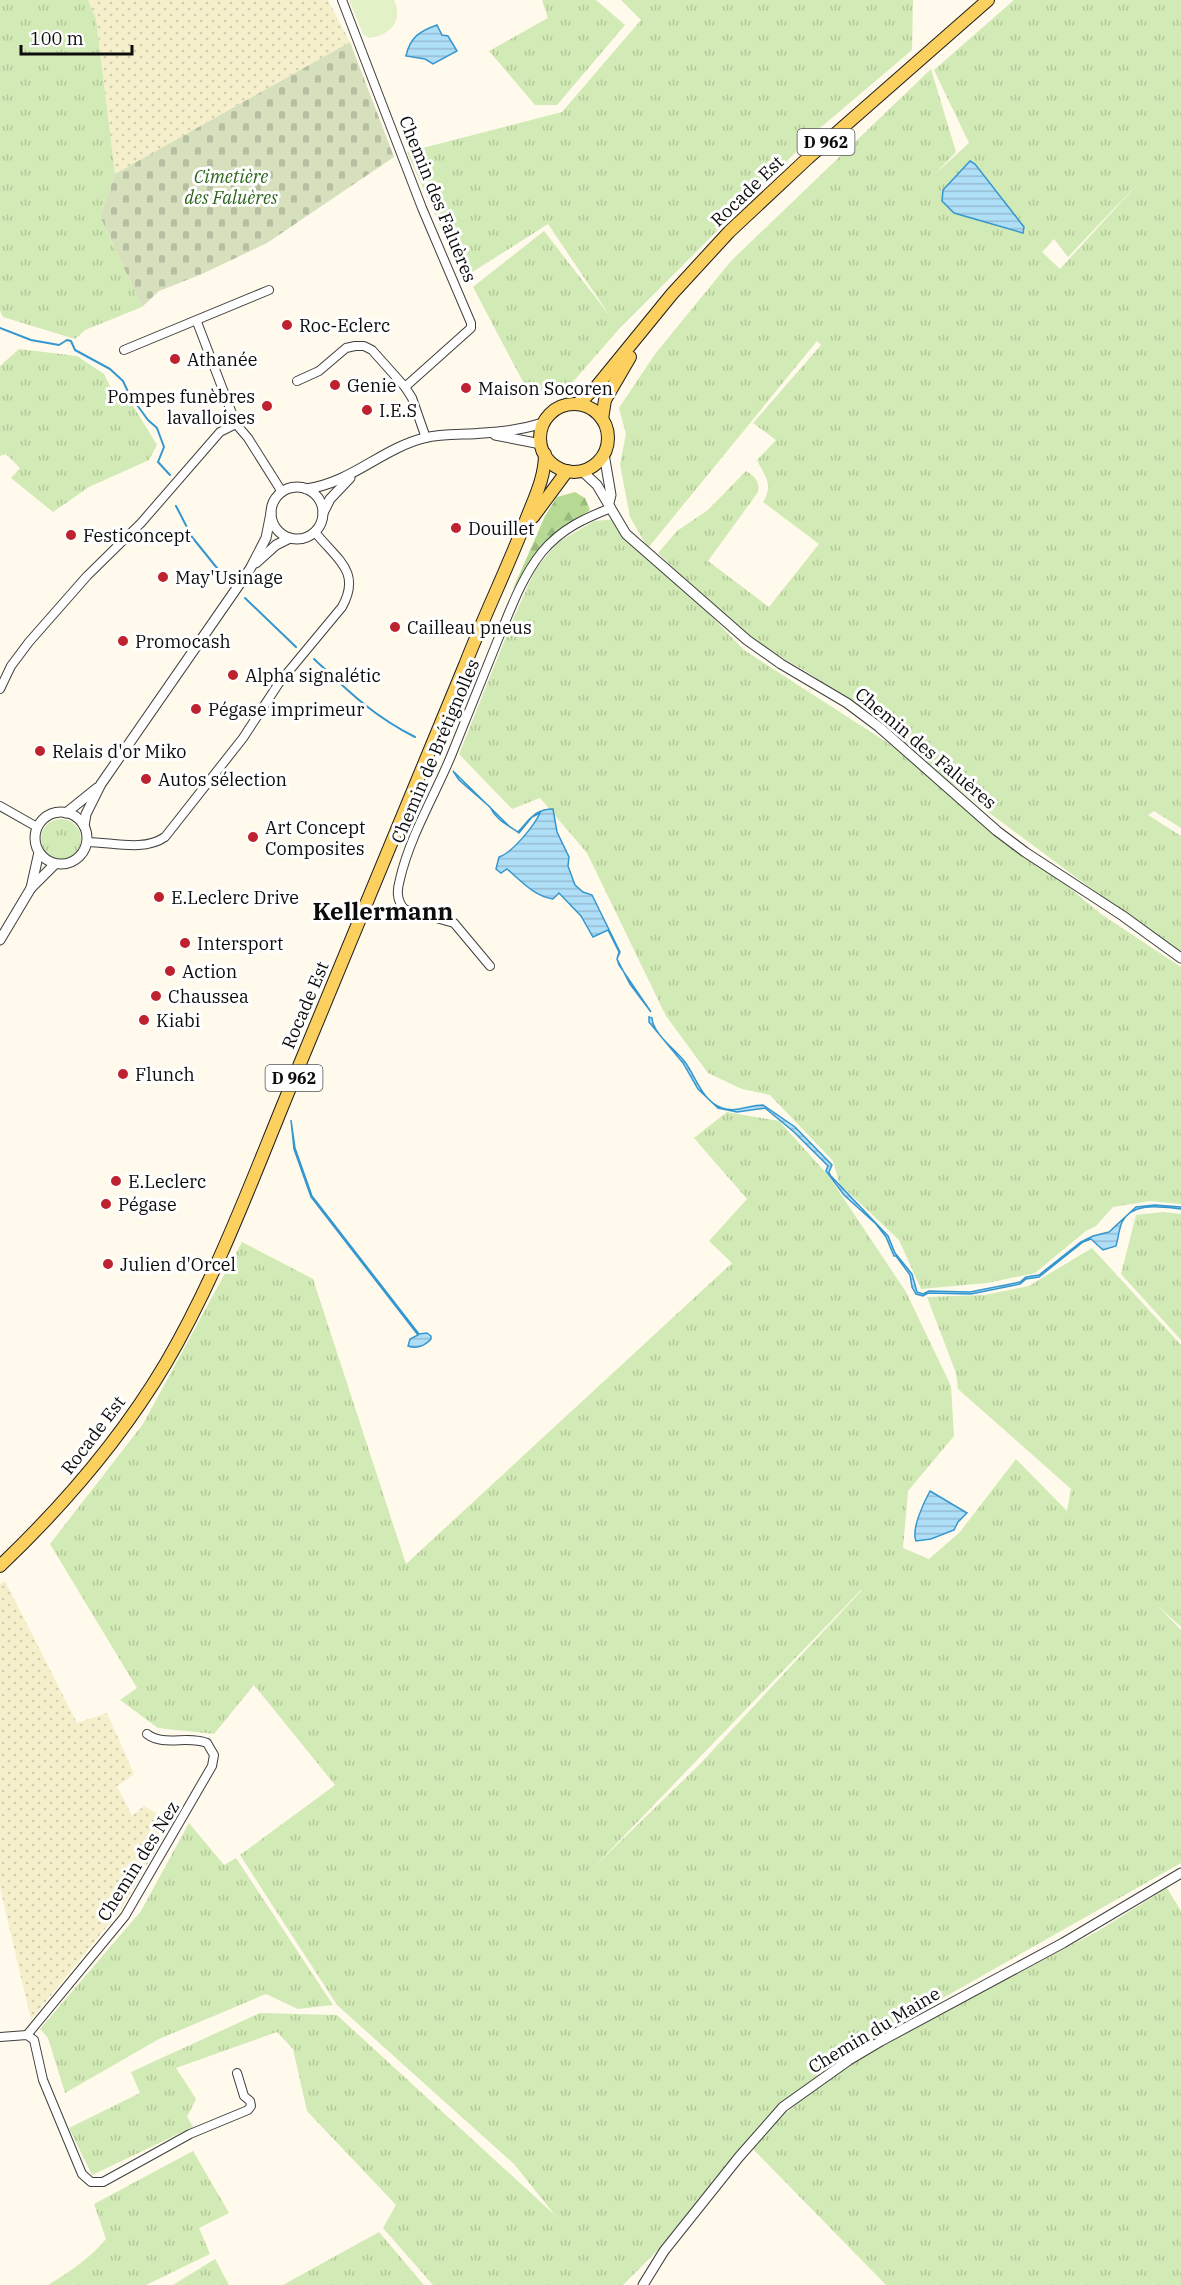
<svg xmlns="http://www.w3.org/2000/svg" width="1181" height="2285" viewBox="0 0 1181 2285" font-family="'IBM Plex Serif',serif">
  <defs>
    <pattern id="farmland-dots" width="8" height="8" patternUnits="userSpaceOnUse" patternTransform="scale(1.5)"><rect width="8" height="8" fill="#f5f0cb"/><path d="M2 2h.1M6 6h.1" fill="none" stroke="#d1cdad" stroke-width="1.8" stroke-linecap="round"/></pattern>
    <pattern id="grass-tufts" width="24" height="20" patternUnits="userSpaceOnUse" patternTransform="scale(1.5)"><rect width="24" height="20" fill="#d2eab5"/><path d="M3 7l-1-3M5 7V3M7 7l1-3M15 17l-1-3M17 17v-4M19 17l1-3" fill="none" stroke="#b3c89a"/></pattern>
    <pattern id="forest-firs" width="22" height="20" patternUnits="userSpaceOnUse" patternTransform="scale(1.5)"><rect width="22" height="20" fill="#b6da94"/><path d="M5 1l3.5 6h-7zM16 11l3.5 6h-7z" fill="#9bba7e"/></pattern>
    <pattern id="cemetery-stones" width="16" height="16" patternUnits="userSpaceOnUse" patternTransform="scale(1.5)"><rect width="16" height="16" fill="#d6e0bd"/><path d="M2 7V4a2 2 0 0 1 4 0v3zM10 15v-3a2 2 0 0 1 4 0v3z" fill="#b6bfa1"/></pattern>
    <pattern id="water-rules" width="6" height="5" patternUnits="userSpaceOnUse" patternTransform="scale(1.5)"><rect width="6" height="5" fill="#afdef7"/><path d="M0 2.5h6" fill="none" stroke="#95bdd3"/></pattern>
  </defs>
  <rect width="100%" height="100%" fill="#fffaeb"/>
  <g fill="url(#farmland-dots)">
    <polygon points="88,0 328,0 350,42 115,174 96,19"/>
    <polygon points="5,1581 77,1723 107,1713 134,1774 117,1786 132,1816 144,1806 172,1822 121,1909 31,2020 0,1888 0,1584"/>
  </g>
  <g fill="url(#grass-tufts)" fill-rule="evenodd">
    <polygon points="0,0 88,0 96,19 115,174 100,216 142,307 85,330 75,339 3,317 0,311"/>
    <polygon points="542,0 596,0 625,25 557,105 535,105 489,51 548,18"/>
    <polygon points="621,0 913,0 912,50 820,128 619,329 565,391 556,383 531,397 473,287 544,231 610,316 548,224 463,278 407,152 562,112 641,20"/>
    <path d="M 1014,0 L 1181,0 L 1181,828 L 1154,811 L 1148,815 L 1181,836 L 1181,955 L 988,812 L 812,675 L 762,646 L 686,580 L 658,553 L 677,531 L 708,510 L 746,471 C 755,476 760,482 758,492 L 708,561 L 769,607 L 819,544 L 763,502 C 774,484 765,477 757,460 L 776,440 L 753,423 L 821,345 L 817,341 L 648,548 L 630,517 L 620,464 L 626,434 L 619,408 L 655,354 L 731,261 L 931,69 L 956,152 L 935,174 L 969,143 L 934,70 ZM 1143,178 L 1060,269 L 1042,252 L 1054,239 L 1068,257 Z"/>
    <polygon points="19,349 77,356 104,374 113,392 127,396 157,445 149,460 89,487 53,512 11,478 20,468 6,454 0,456 0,366"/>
    <polygon points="617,519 744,650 922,765 1101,914 1181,967 1181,1204 1150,1201 1113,1207 1096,1226 1086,1231 1035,1273 987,1283 921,1289 899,1240 845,1189 842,1192 833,1161 770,1095 742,1089 708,1073 666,1016 587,853 540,798 512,809 459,754 514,617 535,570 557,543 594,521"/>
    <circle cx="61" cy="839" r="20"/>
    <path d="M 727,1112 L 779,1121 L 828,1175 L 906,1292 L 951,1386 L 954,1436 L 908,1491 L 903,1548 L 929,1559 L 960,1532 L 1016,1459 L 1067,1511 L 1071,1489 L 958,1389 L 956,1373 L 927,1297 L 985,1295 L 1029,1286 L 1092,1248 L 1181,1345 L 1181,1627 L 1158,1606 L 1181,1630 L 1181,1863 L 897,2024 L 781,2105 L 683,2225 L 623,2285 L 433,2285 L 383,2228 L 396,2205 L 307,2111 L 293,2049 L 277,2032 L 176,2068 L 196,2099 L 187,2117 L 193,2127 L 92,2175 L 69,2128 L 140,2093 L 131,2072 L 260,2013 L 337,2015 L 583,2241 L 554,2214 L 514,2164 L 337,2005 L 240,1855 L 335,1785 L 254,1685 L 214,1734 L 158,1728 L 120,1700 L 137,1688 L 50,1544 L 143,1424 L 242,1242 L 313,1279 L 406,1564 L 732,1263 L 709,1241 L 747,1199 L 694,1138 ZM 862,1590 L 699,1765 L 593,1868 L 861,1590 Z"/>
    <polygon points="1163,1212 1181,1214 1181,1340 1121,1274 1136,1215"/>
    <polygon points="189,1823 224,1865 236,1858 333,2005 298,2009 266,1994 159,2039 65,2093 48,2038 40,2029 141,1911"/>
    <polygon points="1167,1888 1181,1911 1181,2285 886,2285 749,2145 838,2068 1098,1931"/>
    <path d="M 193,2151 L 229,2213 L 199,2228 L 210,2254 L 146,2285 L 48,2285 C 70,2272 90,2258 106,2239 L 94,2204 Z"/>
    <polygon points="379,2232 424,2285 283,2285"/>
    <polygon points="215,2259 229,2285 173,2285"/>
  </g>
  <polygon fill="url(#forest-firs)" points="575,492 585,498 590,510 549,539 513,589 545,516 557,497"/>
  <polygon fill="url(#cemetery-stones)" points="350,42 394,157 267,243 202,274 159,291 142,307 100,216 115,174"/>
  <path fill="#e3f1c7" d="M 349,0 L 394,0 C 404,21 389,36 369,38 L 363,34 Z"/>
  <g fill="url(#water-rules)" stroke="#3597cf" stroke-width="1.5">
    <path d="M 437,25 L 442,35 L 448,36 L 457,51 L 433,64 L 425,59 L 406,56 C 410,37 420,31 437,25 Z"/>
    <polygon points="970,161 975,164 1024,227 1023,233 954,213 942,201 943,190"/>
    <path d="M 453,771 L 509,826 L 518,832 C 530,819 535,809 553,809 L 557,832 L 569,857 L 568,866 L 575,885 L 583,892 L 592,895 L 620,952 L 617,959 L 619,965 L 651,1012 L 630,984 L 617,959 L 619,952 L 608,930 L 593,937 L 581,916 L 559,893 L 553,899 C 534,896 521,881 507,869 L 501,873 L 496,869 L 499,857 C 512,853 534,826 540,813 L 532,817 L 519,833 C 508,825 496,820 490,807 L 459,780 Z"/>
    <path d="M 649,1017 L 652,1018 C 653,1034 675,1049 685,1062 C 696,1077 702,1101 722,1108 C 737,1113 749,1105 763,1105 L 795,1127 L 832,1165 L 829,1172 L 830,1175 L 888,1236 L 895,1253 L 912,1274 L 917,1292 L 923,1294 L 929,1291 L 970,1292 L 1020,1282 L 1026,1277 L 1039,1275 L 1081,1242 L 1093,1236 L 1109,1232 L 1136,1207 L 1155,1205 L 1181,1207 L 1181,1209 C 1162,1207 1133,1201 1122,1222 C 1119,1229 1118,1239 1116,1246 L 1103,1250 L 1091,1239 L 1083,1242 L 1039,1277 L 1026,1279 L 1020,1284 L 971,1294 L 928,1293 L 923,1296 L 916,1294 L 912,1287 L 910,1275 L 896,1256 L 894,1256 L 886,1237 L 876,1224 L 844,1195 L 826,1171 L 828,1166 L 794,1132 L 765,1108 L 737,1112 L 718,1108 L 698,1089 L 683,1063 L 649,1022 Z"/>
    <path d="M 291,1120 L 295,1148 L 312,1196 L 419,1334 L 427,1333 L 431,1336 L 431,1339 C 425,1346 416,1349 408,1346 L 410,1339 L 418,1335 L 311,1197 L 294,1149 Z"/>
    <path d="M 930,1491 L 967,1513 L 958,1522 L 954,1530 L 931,1539 L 916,1541 C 911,1529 924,1502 930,1491 Z"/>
  </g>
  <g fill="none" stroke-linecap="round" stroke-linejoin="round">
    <g stroke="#3597cf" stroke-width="2">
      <polyline points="0,328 31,340 59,345 67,340 71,341 75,350 110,369 123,381 129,394 148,420 157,428 164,447 158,462 170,475"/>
      <polyline points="176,506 192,537 225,578"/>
      <polyline points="245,598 296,647"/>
      <path d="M 314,659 C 348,691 373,716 415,737"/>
    </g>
    <defs>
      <g id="minor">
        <polyline points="342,0 422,208 471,323 471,328 405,387"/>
        <polyline points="197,322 236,424 248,438 282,492"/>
        <polyline points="124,350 269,290"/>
        <polyline points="297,381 319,371 346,348 355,346 364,346 372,350 405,387 412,398 426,438"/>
        <polyline points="0,689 11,666 29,642 87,576 141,523 220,432 236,424"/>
        <polyline points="0,806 37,827"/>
        <path d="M 87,842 C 112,842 143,852 165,837 L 243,738 L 279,683 L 342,607 C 362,571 336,559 315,532"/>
        <path d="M 490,966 L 454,923 L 404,909 C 396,899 397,890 400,879 C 410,836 434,797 451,756 C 467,717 483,677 499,637 C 511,608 522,577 542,552 C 561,529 585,518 611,508"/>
        <path d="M 27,2035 L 125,1916 L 212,1766 L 214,1755 L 207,1743 C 187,1735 164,1747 147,1734"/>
        <polyline points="0,2037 27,2035 34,2040 43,2080 82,2174 91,2182 103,2182 190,2134 248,2110 251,2106 250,2101 244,2096 237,2073"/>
      </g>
      <g id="tertiary">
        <polyline points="495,435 541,444"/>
        <polyline points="604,454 611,495 609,503"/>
        <polyline points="582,471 597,485 626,534 747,640 781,664 847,703 879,727 997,831 1025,852 1123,916 1181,958"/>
        <circle cx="297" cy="513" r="26"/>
        <path d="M 306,489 C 351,483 381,449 424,438 C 444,433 464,435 484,433 C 504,432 524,429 543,423"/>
        <polyline points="323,513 330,499 350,478"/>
        <polyline points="256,563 276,545 290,538"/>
        <circle cx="61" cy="838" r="26"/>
        <polyline points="66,813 97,788"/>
        <polyline points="84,826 86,814 101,784 250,569 266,538 271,513"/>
        <polyline points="31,888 39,852"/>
        <polyline points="0,940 31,888 55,864"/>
        <polyline points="643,2285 664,2251 739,2157 783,2107 849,2060 881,2041 1063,1943 1181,1873"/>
      </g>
      <g id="primary">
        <polyline points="578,404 597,386 672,294 729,232 808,158 988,0"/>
        <circle cx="574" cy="438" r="34"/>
        <polyline points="602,419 605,400 630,357"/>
        <polyline points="533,517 567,471"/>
        <path d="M 0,1566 C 64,1505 121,1439 166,1363 C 218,1274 253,1177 292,1083 C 350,943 408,804 465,665 C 484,616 507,569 526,520 C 534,499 545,478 545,454"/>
      </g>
    </defs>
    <use href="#minor" stroke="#3f3f3f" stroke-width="10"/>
    <use href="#tertiary" stroke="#3f3f3f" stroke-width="11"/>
    <use href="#primary" stroke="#1d1d1d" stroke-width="14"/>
    <use href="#minor" stroke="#fff" stroke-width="8"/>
    <use href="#tertiary" stroke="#fff" stroke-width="9"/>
    <use href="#primary" stroke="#fbd05f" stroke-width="12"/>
  </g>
  <g fill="#be222e" stroke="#fff" stroke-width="2">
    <circle cx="287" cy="325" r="6"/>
    <circle cx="175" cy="359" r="6"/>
    <circle cx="335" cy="385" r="6"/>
    <circle cx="466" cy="388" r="6"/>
    <circle cx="267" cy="406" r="6"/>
    <circle cx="367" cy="410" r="6"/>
    <circle cx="456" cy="528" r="6"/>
    <circle cx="71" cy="535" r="6"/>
    <circle cx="163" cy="577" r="6"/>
    <circle cx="395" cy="627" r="6"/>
    <circle cx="123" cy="641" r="6"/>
    <circle cx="233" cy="675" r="6"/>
    <circle cx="196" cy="709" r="6"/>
    <circle cx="40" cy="751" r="6"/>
    <circle cx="146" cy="779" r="6"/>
    <circle cx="253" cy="837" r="6"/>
    <circle cx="159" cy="897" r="6"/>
    <circle cx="185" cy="943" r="6"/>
    <circle cx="170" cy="971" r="6"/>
    <circle cx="156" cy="996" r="6"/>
    <circle cx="144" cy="1020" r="6"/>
    <circle cx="123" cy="1074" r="6"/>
    <circle cx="116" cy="1181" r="6"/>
    <circle cx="106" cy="1204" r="6"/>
    <circle cx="108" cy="1264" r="6"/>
  </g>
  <g text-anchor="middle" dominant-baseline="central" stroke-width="6" stroke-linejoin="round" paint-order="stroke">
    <g fill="#fff" stroke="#555" stroke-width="1.5">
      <rect x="797.5" y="129" width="57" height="26" rx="4.5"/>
      <rect x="265.5" y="1065" width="57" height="26" rx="4.5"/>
    </g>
    <g font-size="16" font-weight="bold" fill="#0c0c0c">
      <text x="826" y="142">D 962</text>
      <text x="294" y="1078">D 962</text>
    </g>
    <g font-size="18" font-style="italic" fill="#2d651c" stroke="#fff">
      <text x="231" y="176">Cimetière<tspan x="231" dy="21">des Faluères</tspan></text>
    </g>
    <g font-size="18" fill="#0c0c0c" stroke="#fff">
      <text transform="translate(747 191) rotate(-44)">Rocade Est</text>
      <text transform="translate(438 199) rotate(68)">Chemin des Faluères</text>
      <text transform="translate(926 748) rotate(40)">Chemin des Faluères</text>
      <text transform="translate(435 751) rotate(-67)">Chemin de Brétignolles</text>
      <text transform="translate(305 1005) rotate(-67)">Rocade Est</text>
      <text transform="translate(93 1435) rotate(-53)">Rocade Est</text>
      <text transform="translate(138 1861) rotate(-58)">Chemin des Nez</text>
      <text transform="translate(874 2030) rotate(-31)">Chemin du Maine</text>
    </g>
    <g font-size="18" fill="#0c0c0c" stroke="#fff" text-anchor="start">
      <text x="299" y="325">Roc-Eclerc</text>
      <text x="187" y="359">Athanée</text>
      <text x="347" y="385">Genie</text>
      <text x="478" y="388">Maison Socoren</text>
      <text x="255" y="396" text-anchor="end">Pompes funèbres<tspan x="255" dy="21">lavalloises</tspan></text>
      <text x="379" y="410">I.E.S</text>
      <text x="468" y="528">Douillet</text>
      <text x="83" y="535">Festiconcept</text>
      <text x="175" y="577">May'Usinage</text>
      <text x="407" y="627">Cailleau pneus</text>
      <text x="135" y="641">Promocash</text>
      <text x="245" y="675">Alpha signalétic</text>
      <text x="208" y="709">Pégase imprimeur</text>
      <text x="52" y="751">Relais d'or Miko</text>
      <text x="158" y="779">Autos sélection</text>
      <text x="265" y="827">Art Concept<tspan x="265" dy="21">Composites</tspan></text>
      <text x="171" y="897">E.Leclerc Drive</text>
      <text x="197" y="943">Intersport</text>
      <text x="182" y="971">Action</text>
      <text x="168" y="996">Chaussea</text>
      <text x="156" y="1020">Kiabi</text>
      <text x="135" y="1074">Flunch</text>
      <text x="128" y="1181">E.Leclerc</text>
      <text x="118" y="1204">Pégase</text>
      <text x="120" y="1264">Julien d'Orcel</text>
    </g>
    <g font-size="24" font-weight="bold" fill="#0c0c0c" stroke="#fff">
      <text x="383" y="911">Kellermann</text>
    </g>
  </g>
  <path d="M21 45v9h111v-9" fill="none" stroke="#0c0c0c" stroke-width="3"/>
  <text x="30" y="45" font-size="18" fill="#0c0c0c" stroke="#ffffff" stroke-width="4.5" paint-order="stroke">100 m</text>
</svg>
